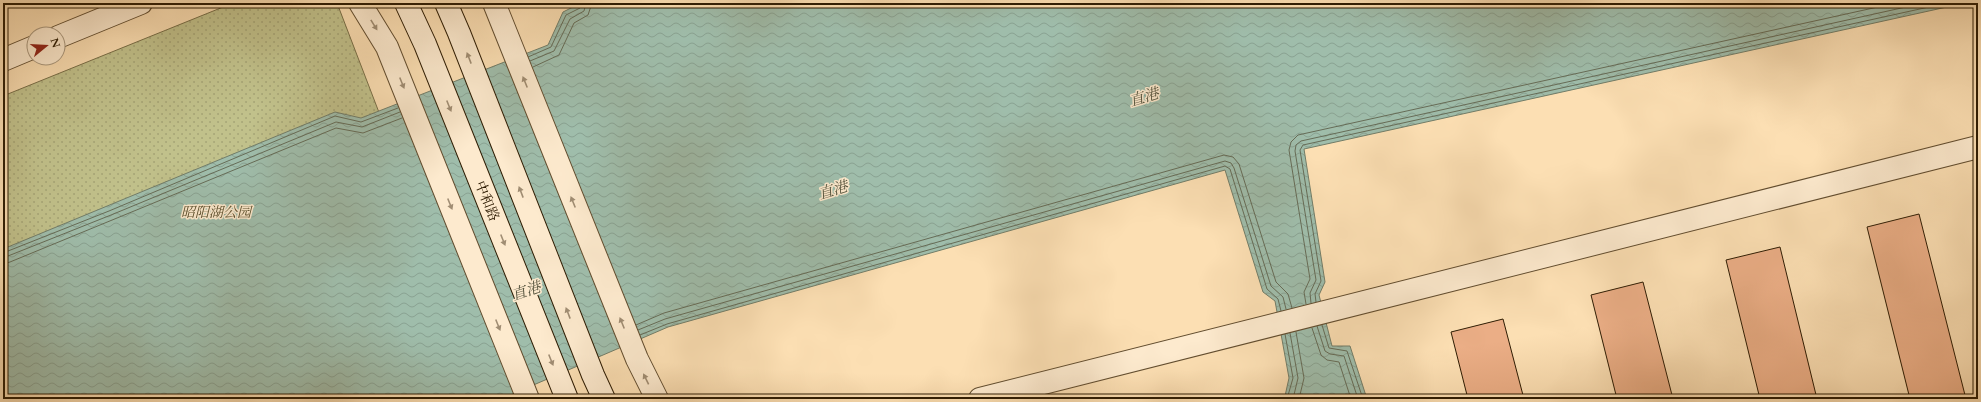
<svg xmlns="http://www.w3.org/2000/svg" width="1981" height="402" viewBox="0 0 1981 402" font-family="Cardo,'Noto Serif SC',serif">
  <defs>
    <pattern id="grass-dots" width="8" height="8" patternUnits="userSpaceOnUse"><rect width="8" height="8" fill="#c1c18b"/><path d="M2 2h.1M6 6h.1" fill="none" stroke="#a6a576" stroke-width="1.8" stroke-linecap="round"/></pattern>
    <pattern id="water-waves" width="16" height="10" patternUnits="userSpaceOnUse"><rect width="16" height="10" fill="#9fbdab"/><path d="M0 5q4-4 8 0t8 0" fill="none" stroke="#89a292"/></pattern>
  </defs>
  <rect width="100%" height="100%" fill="#fcdfb3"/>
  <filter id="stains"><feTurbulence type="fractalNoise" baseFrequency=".005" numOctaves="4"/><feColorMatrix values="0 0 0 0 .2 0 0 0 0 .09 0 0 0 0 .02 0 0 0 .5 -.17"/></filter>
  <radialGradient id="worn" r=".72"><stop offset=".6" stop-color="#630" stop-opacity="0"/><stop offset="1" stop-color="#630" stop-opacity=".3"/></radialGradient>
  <polygon fill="url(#grass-dots)" stroke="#786e47" points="233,3 337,3 489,399 3,399 3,96"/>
  <polygon fill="url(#water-waves)" stroke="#727d68" points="581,3 1965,3 1304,149 1325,282 1319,295 1332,346 1350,346 1367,399 1275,399 1275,397 1285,396 1289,378 1275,301 1263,292 1225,170 668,327 501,399 3,399 3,249 335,112 361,118 548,45 563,12"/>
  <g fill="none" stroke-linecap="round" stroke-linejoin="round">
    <g stroke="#666c57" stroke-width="1">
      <polyline points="528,57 551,47 566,15 580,8 581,3"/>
      <polyline points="530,61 554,51 570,19 584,11 586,3"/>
      <polyline points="533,67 559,55 574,23 588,15 592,3"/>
      <polyline points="3,253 109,211 335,116 361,122 398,108"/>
      <polyline points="3,258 111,215 336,122 362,127 400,112"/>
      <polyline points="3,264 10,262 336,128 363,133 402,118"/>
      <polyline points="1316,302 1315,294 1321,281 1300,150 1303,145 1947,3"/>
      <polyline points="1311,303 1310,293 1316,280 1295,151 1296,145 1301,141 1924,3"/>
      <polyline points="1306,304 1304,292 1310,279 1289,150 1291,142 1298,135 1896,3"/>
      <polyline points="636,325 664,313 1224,155 1233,157 1239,164 1276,282 1288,294 1292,308"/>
      <polyline points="1322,325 1329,348 1347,351 1363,399"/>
      <polyline points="1317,326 1325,351 1330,354 1344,356 1358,399"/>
      <polyline points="1312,328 1321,355 1327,360 1339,362 1351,399"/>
      <polyline points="638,330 665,319 1225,161 1231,163 1234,168 1271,286 1283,297 1286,309"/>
      <polyline points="1296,332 1304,378 1299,399"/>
      <polyline points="1290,333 1298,378 1293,399"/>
      <polyline points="1285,334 1293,378 1287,399"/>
      <polyline points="640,335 667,324 1225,166 1230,169 1267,289 1278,299 1281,311"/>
    </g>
  </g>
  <g fill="#ebae86" stroke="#2e1c03">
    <polygon points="1919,214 1966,399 1910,399 1867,227"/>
    <polygon points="1780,247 1817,399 1760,399 1726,260"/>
    <polygon points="1643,282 1673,399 1617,399 1591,295"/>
    <polygon points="1503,319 1524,399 1468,399 1451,332"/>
  </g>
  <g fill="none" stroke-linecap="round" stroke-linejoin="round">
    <defs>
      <g id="street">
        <polyline points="360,3 387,47 528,399"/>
        <polyline points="494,3 637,359 657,399"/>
        <polyline points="58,37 141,3"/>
        <polyline points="3,60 34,47"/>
        <polyline points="980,399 1978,147"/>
      </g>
      <g id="secondary">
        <polyline points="406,3 425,44 567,399"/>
        <polyline points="446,3 459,33 593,375 604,399"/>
      </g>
    </defs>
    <use href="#street" stroke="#624d2f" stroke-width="24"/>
    <use href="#secondary" stroke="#2e1c03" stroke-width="24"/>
    <use href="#street" stroke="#fdeace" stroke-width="22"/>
    <use href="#secondary" stroke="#fdeace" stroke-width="22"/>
  </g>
  <defs><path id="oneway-solid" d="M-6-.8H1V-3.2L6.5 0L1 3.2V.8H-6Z"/></defs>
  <g fill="#a08d73">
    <use href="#oneway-solid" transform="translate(374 25) rotate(58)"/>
    <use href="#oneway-solid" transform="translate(469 58) rotate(-111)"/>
    <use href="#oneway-solid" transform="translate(525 82) rotate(-112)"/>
    <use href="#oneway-solid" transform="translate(402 83) rotate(68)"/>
    <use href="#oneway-solid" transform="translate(449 106) rotate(68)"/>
    <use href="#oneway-solid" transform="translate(521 192) rotate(-111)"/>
    <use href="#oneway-solid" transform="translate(573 202) rotate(-112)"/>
    <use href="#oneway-solid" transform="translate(450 204) rotate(68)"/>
    <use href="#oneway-solid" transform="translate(503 240) rotate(68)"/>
    <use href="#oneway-solid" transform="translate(568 313) rotate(-111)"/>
    <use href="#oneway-solid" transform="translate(622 323) rotate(-112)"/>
    <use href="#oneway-solid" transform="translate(498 325) rotate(68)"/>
    <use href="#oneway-solid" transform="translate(551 360) rotate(68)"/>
    <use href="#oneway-solid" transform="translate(646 379) rotate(-116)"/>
  </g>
  <g text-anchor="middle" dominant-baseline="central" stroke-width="3" stroke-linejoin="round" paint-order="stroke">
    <g font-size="14" fill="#2e1c03" stroke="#fdeace">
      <text transform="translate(487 201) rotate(68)">中和路</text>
    </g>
    <g font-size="14" font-style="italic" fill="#5a4e2c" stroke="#fdeace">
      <text x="216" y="212">昭阳湖公园</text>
    </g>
    <g font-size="15" font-style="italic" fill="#56543e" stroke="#fdeace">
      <text transform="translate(1144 97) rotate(-17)">直港</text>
      <text transform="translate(833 190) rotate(-17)">直港</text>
      <text transform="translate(526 291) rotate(-19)">直港</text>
    </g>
  </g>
  <rect width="1981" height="402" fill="none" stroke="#fcdfb3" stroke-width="16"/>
  <rect x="4" y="4" width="1973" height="394" fill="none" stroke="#2e1c03" stroke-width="2"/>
  <rect x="8" y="8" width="1965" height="386" fill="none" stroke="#2e1c03"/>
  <g transform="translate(46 46) rotate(72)"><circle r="19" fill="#fdeace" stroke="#aa987d"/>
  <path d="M0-3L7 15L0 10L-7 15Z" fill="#8f2418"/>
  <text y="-6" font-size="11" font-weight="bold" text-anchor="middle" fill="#2e1c03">N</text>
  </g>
  <rect width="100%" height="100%" filter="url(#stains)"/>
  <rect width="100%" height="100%" fill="url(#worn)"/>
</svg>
